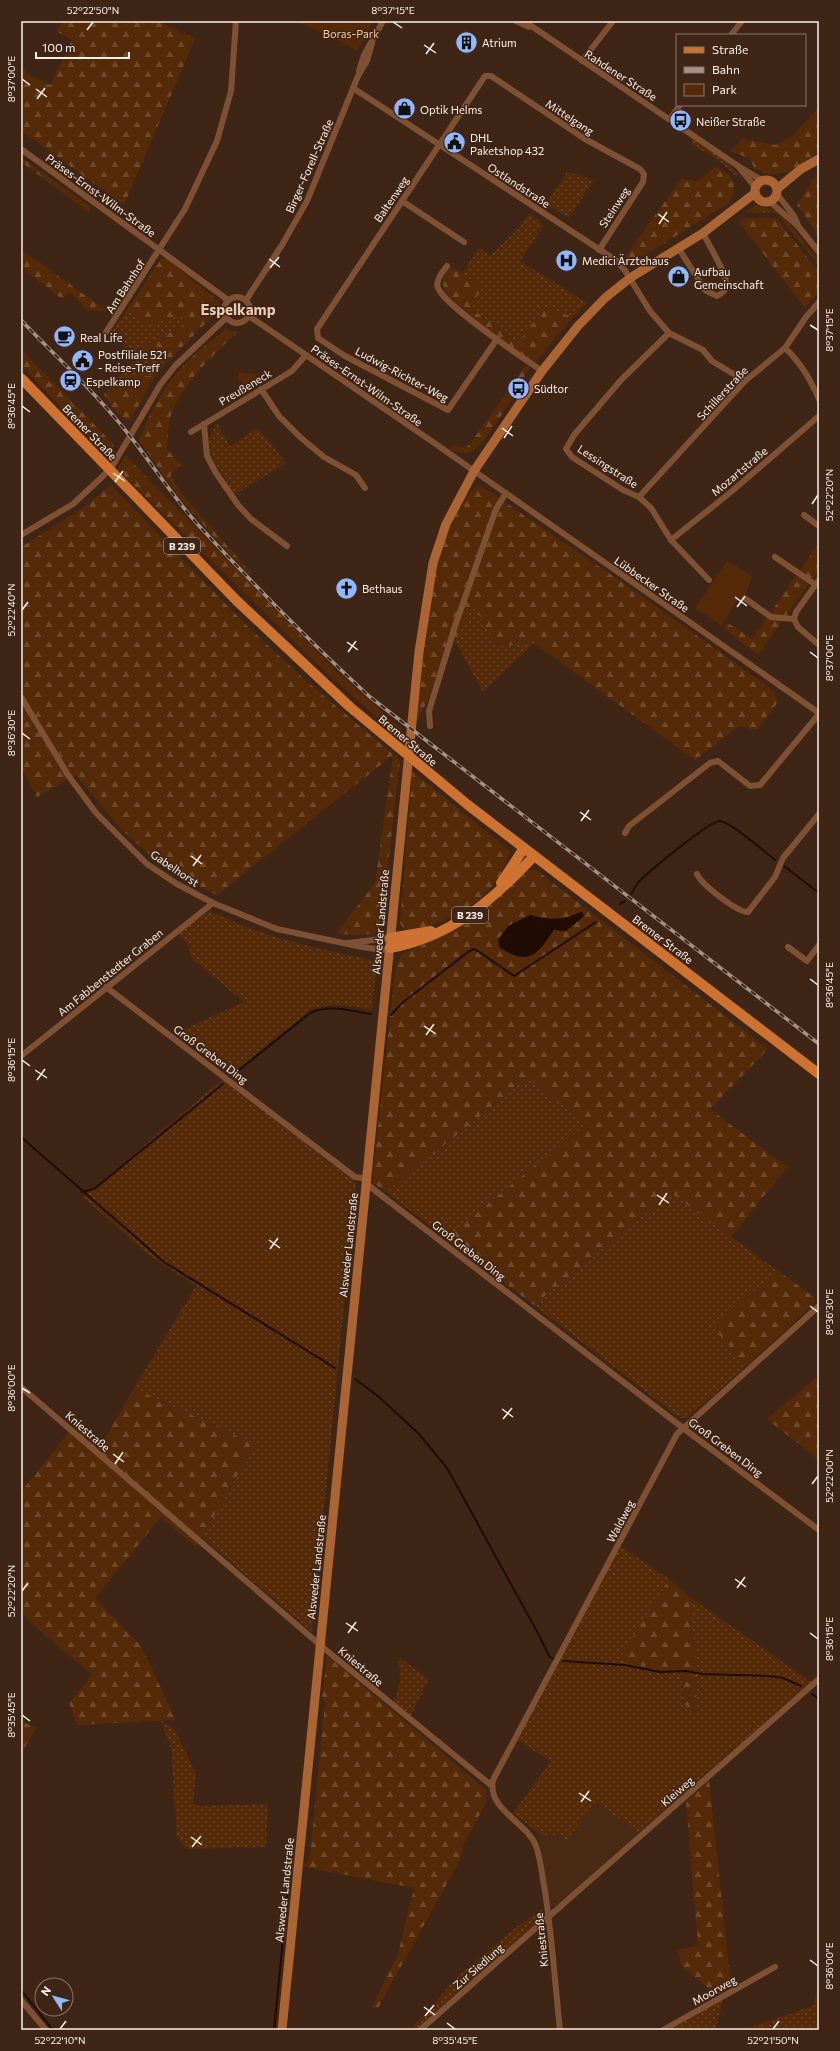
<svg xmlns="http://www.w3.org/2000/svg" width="840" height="2051" viewBox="0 0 840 2051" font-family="Commissioner,sans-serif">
  <defs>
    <pattern id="grass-dots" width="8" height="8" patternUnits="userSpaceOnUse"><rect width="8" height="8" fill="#552a08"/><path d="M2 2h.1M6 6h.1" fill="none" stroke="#6e492c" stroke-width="1.8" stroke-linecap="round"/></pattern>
    <pattern id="forest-firs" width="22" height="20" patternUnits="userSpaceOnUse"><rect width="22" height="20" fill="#552a08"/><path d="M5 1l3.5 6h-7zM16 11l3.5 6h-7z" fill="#6e492c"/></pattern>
  </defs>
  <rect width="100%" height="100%" fill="#3e2516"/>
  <polygon fill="#482a15" points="596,1802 638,1833 560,1903 555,1906 552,1906 550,1904 539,1841 541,1835 561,1835 567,1839"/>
  <g fill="url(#grass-dots)">
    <polygon points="693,139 725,161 739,174 736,176 719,160 691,144"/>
    <polygon points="567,172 594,180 569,218 546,204"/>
    <polygon points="529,213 539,220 543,227 520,261 587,303 573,317 544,307 519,343 470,308 462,273 479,248 490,256 518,229"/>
    <polygon points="127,310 137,318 181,315 185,325 144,346 165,364 155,376 130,376 115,380 137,359 112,332"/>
    <polygon points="217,423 230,446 258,428 286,463 234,495 211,456 209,438"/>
    <polygon points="473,603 497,646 534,643 483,692 455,641"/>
    <path d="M 210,911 C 263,937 319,949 377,961 L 372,1010 C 352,1007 332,1001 312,1009 L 231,1074 L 176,1033 L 244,1002 L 191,958 L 189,946 L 177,933 Z"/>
    <polygon points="527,1078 587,1123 446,1238 386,1192"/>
    <polygon points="223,1079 356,1183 312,1632 202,1537 255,1445 134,1388 196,1286 149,1255 83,1197"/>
    <polygon points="671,1193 778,1271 712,1325 746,1366 687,1418 680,1418 534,1305"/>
    <polygon points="621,1546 669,1579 620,1660 666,1672 682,1673 683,1700 696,1711 697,1671 690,1597 811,1682 638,1833 596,1802 567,1840 561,1835 541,1835 513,1813 551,1761 517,1740"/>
    <path d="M 401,1658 L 429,1680 L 410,1717 L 393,1703 C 399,1688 402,1678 398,1662 Z"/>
    <polygon points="161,1721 174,1729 196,1774 193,1804 199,1806 268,1804 266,1847 187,1849 177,1838 171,1748"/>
    <polygon points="542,1909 541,1919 415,2030 409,2030 429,2010 455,1979 515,1928"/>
    <polygon points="819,1983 819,2030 743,2030 813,2006"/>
    <polygon points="723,1999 716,2030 667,2030"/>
  </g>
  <g fill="url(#forest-firs)">
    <polygon points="63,21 158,21 195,39 124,205 21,131 21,63 26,73 50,85 72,40 56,31"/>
    <path d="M 819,108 L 819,153 C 805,162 787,176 769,174 C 764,173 759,170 754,169 L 751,159 L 730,151 L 743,139 L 776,145 L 791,137 Z"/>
    <polygon points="21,157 91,207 89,212 21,162"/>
    <path d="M 715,167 C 732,172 740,187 729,203 L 645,255 L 634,259 L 625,257 L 681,179 L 698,181 Z"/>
    <polygon points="819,175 819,237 797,205 813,179"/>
    <polygon points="758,205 776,211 789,223 819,260 819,265 776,213 744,212"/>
    <polygon points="744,218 776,218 819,272 819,292 805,308 739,222"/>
    <polygon points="21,249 107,311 88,310 69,292 62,299 21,267"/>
    <polygon points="161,259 167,259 218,301 217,312 165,364 144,346 185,325 181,315 149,325 137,318 127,310"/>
    <path d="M 452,266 L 483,287 L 470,308 L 519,343 L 544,307 L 573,317 L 535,363 C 517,350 446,305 443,285 C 441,278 448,272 452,266 Z"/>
    <path d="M 226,329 L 237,332 C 213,356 183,382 171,415 C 168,425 168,438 167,449 L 180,465 L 170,475 L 183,495 L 252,574 L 249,575 L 180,499 L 139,440 C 148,419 157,398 171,380 C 186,360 207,344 226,329 Z"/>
    <polygon points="21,349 114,445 106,455 21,365"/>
    <path d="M 527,364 L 530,367 C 519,384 485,451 467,453 C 460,454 454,451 449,449 L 453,445 L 465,448 L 470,444 Z"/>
    <path d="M 130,376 L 155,376 L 130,421 C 118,416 110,406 104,394 L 115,380 Z"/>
    <polygon points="126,456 335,670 401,729 400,738 329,675 117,469"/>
    <polygon points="111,485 242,621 304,679 400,760 381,926 376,933 364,935 336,934 375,883 393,755 217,895 165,868 123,831 76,775 37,797 21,767 21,547 80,510"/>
    <polygon points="479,486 487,490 632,589 774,691 778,702 757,730 739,726 695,760 534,643 497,646 473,604 417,722 429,594 436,561 449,528 463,501 473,489"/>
    <polygon points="819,543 819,570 758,655 723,628 728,623 752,639"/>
    <path d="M 412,771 L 510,851 C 507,858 505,867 501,874 C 483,905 440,928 405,931 L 400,923 Z"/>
    <polygon points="535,869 768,1049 710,1109 787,1167 731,1237 671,1193 534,1305 446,1238 587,1123 527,1078 386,1192 372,1182 396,963 403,953 438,938 476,916 527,871"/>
    <polygon points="778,1271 814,1297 815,1303 746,1366 711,1325"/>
    <polygon points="819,1375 819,1460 767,1419"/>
    <polygon points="134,1388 255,1445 196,1547 161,1517 95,1598 141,1646 176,1720 77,1725 69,1703 92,1675 32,1624 21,1612 21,1492 73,1427 99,1449"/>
    <polygon points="669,1579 690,1597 697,1671 696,1712 690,1712 683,1700 682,1673 666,1672 619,1660"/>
    <polygon points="327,1655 486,1790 486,1803 464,1844 459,1862 378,2008 372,2007 398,1954 414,1888 304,1867 310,1856 325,1702 322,1698"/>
    <polygon points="21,1721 36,1728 21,1754"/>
    <polygon points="709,1780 731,1987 716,1995 681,1965 678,1950 698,1945 686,1802"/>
  </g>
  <g fill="#552a08">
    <polygon points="296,21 373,21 357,51 336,39"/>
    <polygon points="239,372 256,374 257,377 245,385 238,379"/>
    <polygon points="727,561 752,576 744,599 736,601 722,626 695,608"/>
  </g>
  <path fill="#200c02" d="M 582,911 L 584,916 L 566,931 L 554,930 C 537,955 529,967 499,947 L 498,940 L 508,926 L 530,915 C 547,920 565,921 582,911 Z"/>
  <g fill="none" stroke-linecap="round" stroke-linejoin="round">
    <g stroke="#200c02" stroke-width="2">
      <polyline points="784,866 819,893"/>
      <path d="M 631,894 C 633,891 635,887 637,884 C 645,874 711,820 720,821 C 731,822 764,851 775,860"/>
      <polyline points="620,904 625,901"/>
      <polyline points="391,1015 402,1003 468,952 474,949 478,951 514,976 596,922"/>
      <path d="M 233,1075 L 310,1013 C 330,1004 351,1011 371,1014"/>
      <polyline points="21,1137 164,1262 335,1368"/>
      <polyline points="82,1192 94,1189 223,1084"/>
      <polyline points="355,1379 378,1396 419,1434 447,1468 539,1635 549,1656 553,1659"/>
      <polyline points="563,1661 625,1665 660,1672 686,1671 702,1674 769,1676 783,1678 801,1686"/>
      <polyline points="812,1694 819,1699"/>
      <polyline points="21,1990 53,2030"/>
      <polyline points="274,2030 292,1849"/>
    </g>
    <g stroke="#7e5135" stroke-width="6">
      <polyline points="516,21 529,27"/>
      <polyline points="524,21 738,166 763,181"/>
      <polyline points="731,35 742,21"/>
      <polyline points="582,61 613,21"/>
      <polyline points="359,71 364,55 383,21"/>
      <polyline points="353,88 617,261 626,272 650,311 669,333 703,350 712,361 745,381"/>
      <polyline points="670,119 680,105"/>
      <polyline points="21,149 228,300"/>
      <polyline points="738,166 756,188"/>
      <polyline points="777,194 794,216 798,225"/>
      <polyline points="402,201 464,242"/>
      <polyline points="770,202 798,226 819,252"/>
      <path d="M 679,249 L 705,290 L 717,296 C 721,294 724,292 726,288 C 730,278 708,244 703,233"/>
      <path d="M 447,266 C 443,272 435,280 438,288 C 446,307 522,357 542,371"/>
      <circle cx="237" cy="310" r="13"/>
      <polyline points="246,300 282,245 307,201 358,76 367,61 372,43"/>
      <polyline points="249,316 430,440 819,713"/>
      <polyline points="106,332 185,209 217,141 231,91 236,21"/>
      <polyline points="669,333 621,380 574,435 566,449 572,457 623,490 639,497 651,508 671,540 709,580"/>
      <polyline points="497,339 448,410 345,356 318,338 317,329 485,76 491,76 585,139 640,169 644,174 643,182 599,250"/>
      <path d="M 785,348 C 801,363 810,379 819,399"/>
      <polyline points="261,389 279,416 300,437 324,457 356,475 365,488"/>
      <polyline points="204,424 207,456 216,473 238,505 251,519 287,546"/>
      <polyline points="191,432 292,371 306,355"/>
      <polyline points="639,497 745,381 785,348 806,317 819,302"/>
      <polyline points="804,515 819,526"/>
      <polyline points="21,535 73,504 102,477 113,465 160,385 175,366 226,318"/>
      <polyline points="671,540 731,492 819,416"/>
      <polyline points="775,557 816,585"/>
      <polyline points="819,580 796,612 794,619 798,627 819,645"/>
      <polyline points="746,599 771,617 794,619"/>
      <polyline points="21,697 68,775 96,813 147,864 177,884 213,903 277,929 362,947 383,950 390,948"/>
      <polyline points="430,726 429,711 455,626 496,509 506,493"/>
      <polyline points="625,833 629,826 710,763 718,761 750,786 760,785 819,714"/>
      <path d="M 697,874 C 702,885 737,912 748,912 L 775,877 L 783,858 L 819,814"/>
      <polyline points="348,943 390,938"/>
      <polyline points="788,947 807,961 819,945"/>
      <polyline points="106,987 355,1177 362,1178 373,1189 683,1428 819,1530"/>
      <polyline points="21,1056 213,903"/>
      <polyline points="21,1387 326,1650 492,1786"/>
      <polyline points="21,2000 46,2030"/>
      <polyline points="420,2030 819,1679"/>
      <path d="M 560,2030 C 555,1983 552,1937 545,1891 C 542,1876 541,1860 536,1846 C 526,1821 487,1810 493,1780 L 677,1434 L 819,1306"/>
      <polyline points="663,2030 775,1967"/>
    </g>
    <g stroke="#ab6434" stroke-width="9">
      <circle cx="766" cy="191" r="11"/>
      <polyline points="777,189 801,169 819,159"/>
      <polyline points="282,2030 419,652 433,563 446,524 474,471 542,371 578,326 605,298 630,278 703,233 755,193"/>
    </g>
    <g stroke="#cd7231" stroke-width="10">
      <polyline points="21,378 236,600 350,707 468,805 819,1074"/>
      <polyline points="501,883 524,848"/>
      <polyline points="390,938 431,931"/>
      <path d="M 390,948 C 451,937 493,900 534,856"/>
    </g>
    <defs>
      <path id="rail" d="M 21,320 C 54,355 91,388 121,425 C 149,458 171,496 201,528 C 255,586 311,643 370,697 L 819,1044"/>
    </defs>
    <use href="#rail" stroke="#a59287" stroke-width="3.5"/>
    <use href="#rail" stroke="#3e2516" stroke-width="2" stroke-dasharray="6" stroke-linecap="butt"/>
  </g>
  <path fill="none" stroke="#fef0e8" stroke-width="1.5" d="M 393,22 L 402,28M 87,30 L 93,22M 424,45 L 436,53M 426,54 L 434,43M 22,79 L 30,85M 36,89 L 47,97M 37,99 L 45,88M 658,214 L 669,222M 659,224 L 667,212M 269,259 L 280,267M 270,268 L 279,257M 810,325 L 818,330M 22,406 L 30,412M 502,428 L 513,436M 504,438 L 512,426M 113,473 L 125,481M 115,482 L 123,471M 812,504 L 818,495M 735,597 L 747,606M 737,607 L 745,596M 22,610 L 28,602M 347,642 L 358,650M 348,652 L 356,641M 810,652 L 818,658M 22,733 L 30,739M 580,812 L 591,820M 581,821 L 589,810M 191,856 L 202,864M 193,866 L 201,855M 810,979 L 818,985M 424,1026 L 436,1034M 426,1035 L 434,1024M 22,1060 L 30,1066M 35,1070 L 47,1078M 37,1080 L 45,1069M 657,1195 L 669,1203M 659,1205 L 667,1193M 269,1240 L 280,1248M 270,1249 L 278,1238M 810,1306 L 818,1312M 22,1388 L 30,1393M 502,1409 L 513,1417M 503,1419 L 512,1408M 113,1454 L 124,1462M 115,1464 L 123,1452M 812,1484 L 818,1476M 735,1579 L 746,1587M 737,1588 L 745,1577M 22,1591 L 28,1583M 346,1623 L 358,1631M 348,1633 L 356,1622M 810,1633 L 818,1639M 22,1715 L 30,1721M 579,1793 L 591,1801M 581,1802 L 589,1791M 191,1837 L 202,1845M 192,1847 L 201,1836M 810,1960 L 818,1966M 424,2007 L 435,2015M 425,2016 L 434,2005M 447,2023 L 455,2029M 60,2029 L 66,2021M 773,2029 L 779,2021"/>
  <defs>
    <symbol id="building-disc" viewBox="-11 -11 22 22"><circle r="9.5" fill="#93b7fd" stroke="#3e2516"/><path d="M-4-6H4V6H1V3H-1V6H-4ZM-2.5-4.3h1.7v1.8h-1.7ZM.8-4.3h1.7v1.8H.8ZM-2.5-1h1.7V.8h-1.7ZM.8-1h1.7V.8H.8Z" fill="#111"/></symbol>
    <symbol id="shop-disc" viewBox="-11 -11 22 22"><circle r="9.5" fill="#93b7fd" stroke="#3e2516"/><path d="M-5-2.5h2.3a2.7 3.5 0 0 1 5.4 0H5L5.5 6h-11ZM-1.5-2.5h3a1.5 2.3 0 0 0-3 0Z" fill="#111"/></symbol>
    <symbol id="bus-disc" viewBox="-11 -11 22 22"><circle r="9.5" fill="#93b7fd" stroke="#3e2516"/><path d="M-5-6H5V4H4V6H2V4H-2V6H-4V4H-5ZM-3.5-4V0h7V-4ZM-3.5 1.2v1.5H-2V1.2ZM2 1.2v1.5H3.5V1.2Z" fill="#111"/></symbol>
    <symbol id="civic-disc" viewBox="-11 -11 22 22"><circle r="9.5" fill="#93b7fd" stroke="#3e2516"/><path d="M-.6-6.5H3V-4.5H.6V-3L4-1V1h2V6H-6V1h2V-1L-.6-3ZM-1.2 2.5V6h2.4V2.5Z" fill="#111"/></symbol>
    <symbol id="hospital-disc" viewBox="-11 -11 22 22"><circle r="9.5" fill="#93b7fd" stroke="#3e2516"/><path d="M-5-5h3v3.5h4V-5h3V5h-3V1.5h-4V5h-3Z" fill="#111"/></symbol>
    <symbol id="cafe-disc" viewBox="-11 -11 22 22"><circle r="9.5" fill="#93b7fd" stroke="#3e2516"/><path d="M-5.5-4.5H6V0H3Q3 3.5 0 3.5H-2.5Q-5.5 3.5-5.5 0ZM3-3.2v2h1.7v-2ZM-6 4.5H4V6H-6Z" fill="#111"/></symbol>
    <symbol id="station-disc" viewBox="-11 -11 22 22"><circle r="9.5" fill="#93b7fd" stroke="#3e2516"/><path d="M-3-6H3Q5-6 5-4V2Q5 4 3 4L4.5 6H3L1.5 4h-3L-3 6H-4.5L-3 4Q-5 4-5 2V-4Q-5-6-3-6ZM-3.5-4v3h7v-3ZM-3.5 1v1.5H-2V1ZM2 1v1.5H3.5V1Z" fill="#111"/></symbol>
    <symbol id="church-disc" viewBox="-11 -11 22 22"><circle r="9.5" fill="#93b7fd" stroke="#3e2516"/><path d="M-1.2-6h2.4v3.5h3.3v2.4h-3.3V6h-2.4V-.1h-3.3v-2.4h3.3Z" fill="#111"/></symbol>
  </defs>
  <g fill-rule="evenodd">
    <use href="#building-disc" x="454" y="30" width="25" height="25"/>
    <use href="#shop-disc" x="392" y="96" width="25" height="25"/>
    <use href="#bus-disc" x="668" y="108" width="25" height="25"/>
    <use href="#civic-disc" x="442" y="130" width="25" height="25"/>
    <use href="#hospital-disc" x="554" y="248" width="25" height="25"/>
    <use href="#shop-disc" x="666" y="264" width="25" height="25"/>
    <use href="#cafe-disc" x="52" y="324" width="25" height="25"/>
    <use href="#civic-disc" x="70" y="348" width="25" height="25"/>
    <use href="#station-disc" x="58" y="368" width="25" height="25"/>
    <use href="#bus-disc" x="506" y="376" width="25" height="25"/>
    <use href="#church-disc" x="334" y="576" width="25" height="25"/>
  </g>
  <g text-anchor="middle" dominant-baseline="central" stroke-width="3" stroke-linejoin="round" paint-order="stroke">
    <g fill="#3e2516" stroke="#c4b3a9" stroke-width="1">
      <rect x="164" y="538" width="36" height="16" rx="3"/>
      <rect x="452" y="907" width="36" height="16" rx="3"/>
    </g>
    <g font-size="10" font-weight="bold" fill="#fef0e8">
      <text x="182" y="546">B 239</text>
      <text x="470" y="915">B 239</text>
    </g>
    <g font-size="11" fill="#fcc4a1" stroke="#3e2516">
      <text x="351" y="33">Boras-Park</text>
    </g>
    <g font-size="11" fill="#fef0e8" stroke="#3e2516" text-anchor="start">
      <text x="482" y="42">Atrium</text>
      <text x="420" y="109">Optik Helms</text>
      <text x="696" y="121">Neißer Straße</text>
      <text x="470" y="137">DHL<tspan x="470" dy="13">Paketshop 432</tspan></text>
      <text x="582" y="260">Medici Ärztehaus</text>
      <text x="694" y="271">Aufbau<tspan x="694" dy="13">Gemeinschaft</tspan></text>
      <text x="80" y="337">Real Life</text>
      <text x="98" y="354">Postfiliale 521<tspan x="98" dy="13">- Reise-Treff</tspan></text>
      <text x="86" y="381">Espelkamp</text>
      <text x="534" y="388">Südtor</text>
      <text x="362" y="588">Bethaus</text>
    </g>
    <g font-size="11" fill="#fef0e8" stroke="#3e2516">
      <text transform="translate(621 75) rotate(33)">Rahdener Straße</text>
      <text transform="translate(570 117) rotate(33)">Mittelgang</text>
      <text transform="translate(309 166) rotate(-66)">Birger-Forell-Straße</text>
      <text transform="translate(519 185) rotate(33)">Ostlandstraße</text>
      <text transform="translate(101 195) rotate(36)">Präses-Ernst-Wilm-Straße</text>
      <text transform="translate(391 199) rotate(-56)">Baltenweg</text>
      <text transform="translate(614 207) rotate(-57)">Steinweg</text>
      <text transform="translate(125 286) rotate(-57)">Am Bahnhof</text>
      <text transform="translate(402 374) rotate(28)">Ludwig-Richter-Weg</text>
      <text transform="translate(367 385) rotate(35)">Präses-Ernst-Wilm-Straße</text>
      <text transform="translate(245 387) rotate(-31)">Preußeneck</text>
      <text transform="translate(722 393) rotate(-47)">Schillerstraße</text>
      <text transform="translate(90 432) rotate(46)">Bremer Straße</text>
      <text transform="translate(608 466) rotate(33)">Lessingstraße</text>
      <text transform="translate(739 471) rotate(-40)">Mozartstraße</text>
      <text transform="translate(652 584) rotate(35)">Lübbecker Straße</text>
      <text transform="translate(408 740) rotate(40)">Bremer Straße</text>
      <text transform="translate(175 868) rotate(34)">Gabelhorst</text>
      <text transform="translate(380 922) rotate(-85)">Alsweder Landstraße</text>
      <text transform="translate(663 939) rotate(37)">Bremer Straße</text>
      <text transform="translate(110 972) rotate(-39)">Am Fabbenstedter Graben</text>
      <text transform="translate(211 1054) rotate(37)">Groß Greben Ding</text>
      <text transform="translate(348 1245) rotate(-84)">Alsweder Landstraße</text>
      <text transform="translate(469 1250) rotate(38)">Groß Greben Ding</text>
      <text transform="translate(88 1431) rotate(41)">Kniestraße</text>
      <text transform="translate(726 1447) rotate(37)">Groß Greben Ding</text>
      <text transform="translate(620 1521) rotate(-62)">Waldweg</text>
      <text transform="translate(316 1567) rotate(-84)">Alsweder Landstraße</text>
      <text transform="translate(361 1666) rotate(40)">Kniestraße</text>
      <text transform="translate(677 1791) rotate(-41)">Kleiweg</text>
      <text transform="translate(284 1890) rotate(-84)">Alsweder Landstraße</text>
      <text transform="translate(541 1940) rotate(-96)">Kniestraße</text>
      <text transform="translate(478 1966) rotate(-41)">Zur Siedlung</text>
      <text transform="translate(714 1990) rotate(-29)">Moorweg</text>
    </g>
    <g font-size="15" font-weight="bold" fill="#ebcab6" stroke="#3e2516">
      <text x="238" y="309">Espelkamp</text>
    </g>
  </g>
  <rect width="840" height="2051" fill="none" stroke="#3e2516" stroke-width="44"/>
  <rect x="676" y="34" width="130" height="72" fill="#3e2516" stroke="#8b766a"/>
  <rect x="684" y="47" width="20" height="6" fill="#cd7231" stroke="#8b766a"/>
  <text x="712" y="54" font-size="12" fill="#fef0e8">Straße</text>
  <rect x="684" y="67" width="20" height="6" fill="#a59287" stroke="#8b766a"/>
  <text x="712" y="74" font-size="12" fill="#fef0e8">Bahn</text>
  <rect x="684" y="84" width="20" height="12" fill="#552a08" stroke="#8b766a"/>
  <text x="712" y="94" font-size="12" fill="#fef0e8">Park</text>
  <g transform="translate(54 1997) rotate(306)"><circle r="19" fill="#3e2516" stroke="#8b766a"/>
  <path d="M0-3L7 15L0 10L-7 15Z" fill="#93b7fd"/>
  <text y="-6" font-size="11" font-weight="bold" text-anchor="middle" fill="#fef0e8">N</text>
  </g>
  <path d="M36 52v6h93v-6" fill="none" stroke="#fef0e8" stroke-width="2"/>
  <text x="42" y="52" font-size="12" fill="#fef0e8" stroke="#3e2516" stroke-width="3" paint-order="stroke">100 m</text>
  <rect x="22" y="22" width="796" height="2007" fill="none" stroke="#fef0e8" stroke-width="1.5"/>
  <g font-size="10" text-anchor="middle" fill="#fef0e8">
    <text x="93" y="14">52°22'50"N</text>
    <text x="393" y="14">8°37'15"E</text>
    <text transform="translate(11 79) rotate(-90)" y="4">8°37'00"E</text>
    <text transform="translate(829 330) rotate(-90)" y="4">8°37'15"E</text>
    <text transform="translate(11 406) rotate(-90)" y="4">8°36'45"E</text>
    <text transform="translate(829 495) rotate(-90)" y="4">52°22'20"N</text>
    <text transform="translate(11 610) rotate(-90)" y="4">52°22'40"N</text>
    <text transform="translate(829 658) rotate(-90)" y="4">8°37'00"E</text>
    <text transform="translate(11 733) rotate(-90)" y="4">8°36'30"E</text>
    <text transform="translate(829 985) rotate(-90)" y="4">8°36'45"E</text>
    <text transform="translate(11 1060) rotate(-90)" y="4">8°36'15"E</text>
    <text transform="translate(829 1312) rotate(-90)" y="4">8°36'30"E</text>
    <text transform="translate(11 1388) rotate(-90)" y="4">8°36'00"E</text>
    <text transform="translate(829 1476) rotate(-90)" y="4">52°22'00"N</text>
    <text transform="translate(11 1591) rotate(-90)" y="4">52°22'20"N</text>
    <text transform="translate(829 1639) rotate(-90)" y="4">8°36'15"E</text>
    <text transform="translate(11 1715) rotate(-90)" y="4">8°35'45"E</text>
    <text transform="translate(829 1966) rotate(-90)" y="4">8°36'00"E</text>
    <text x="60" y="2044">52°22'10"N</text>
    <text x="455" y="2044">8°35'45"E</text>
    <text x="773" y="2044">52°21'50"N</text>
  </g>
</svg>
